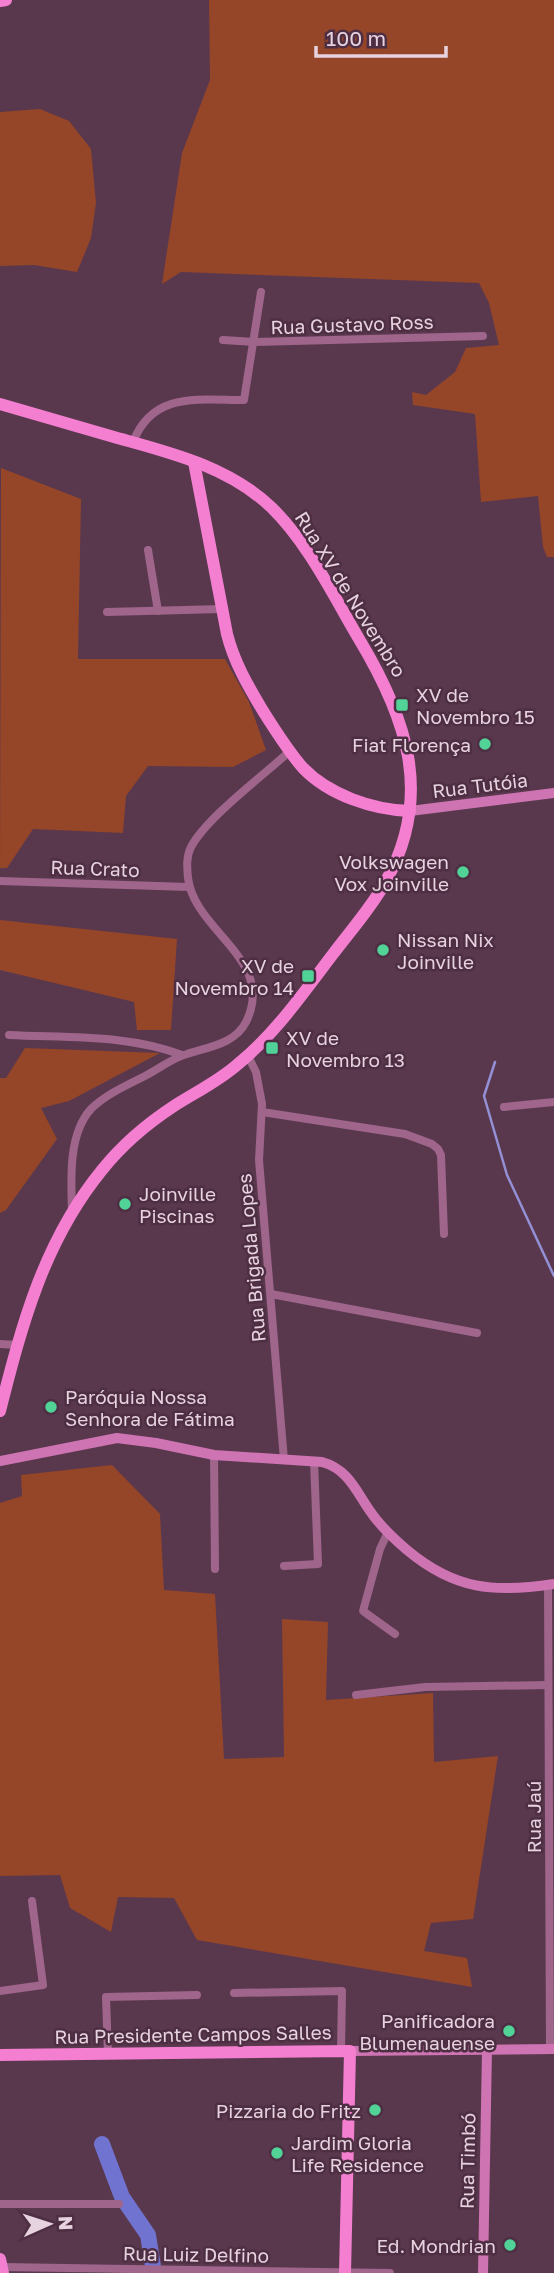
<svg xmlns="http://www.w3.org/2000/svg" width="554" height="2273" viewBox="0 0 554 2273" font-family="'Golos Text',sans-serif">
  <rect width="100%" height="100%" fill="#59384e"/>
  <g fill="#954528">
    <polygon points="209,0 554,0 554,557 547,557 543,547 538,496 481,502 475,414 413,405 412,392 426,395 455,372 466,348 499,345 489,303 479,283 181,272 162,284 182,153 210,80"/>
    <polygon points="40,109 69,121 91,149 96,203 91,238 77,272 34,265 0,266 0,112"/>
    <polygon points="1,468 81,499 78,659 225,659 249,702 266,750 233,767 148,766 126,796 123,833 33,829 7,868 0,868"/>
    <polygon points="0,920 177,939 171,1030 137,1030 134,1002 0,970"/>
    <polygon points="25,1048 160,1053 69,1101 41,1108 57,1139 6,1210 0,1213 0,1078 6,1078"/>
    <polygon points="112,1465 160,1514 164,1590 215,1594 224,1759 284,1757 282,1619 328,1622 326,1700 433,1693 434,1762 498,1756 473,1919 431,1923 424,1951 467,1958 472,1987 197,1940 174,1898 118,1897 111,1932 70,1908 60,1875 0,1876 0,1503 22,1496 21,1475"/>
  </g>
  <g fill="none" stroke-linecap="round" stroke-linejoin="round">
    <polyline stroke="#9490d5" stroke-width="2.5" points="495,1062 484,1096 507,1175 554,1276"/>
    <polyline stroke="#7173d1" stroke-width="16" points="102,2144 122,2197 148,2235 154,2273"/>
    <g stroke="#9f658b" stroke-width="8">
      <polyline points="223,340 255,342 483,336"/>
      <path d="M 133,442 C 153,391 199,400 244,400 L 261,292"/>
      <polyline points="148,550 158,611"/>
      <polyline points="107,612 222,609"/>
      <polyline points="0,881 189,887"/>
      <path d="M 9,1035 C 66,1038 127,1034 182,1055"/>
      <polyline points="248,1056 256,1072 262,1104 259,1160 284,1460"/>
      <polyline points="504,1107 554,1102"/>
      <polyline points="262,1112 405,1134 432,1144 438,1149 441,1155 444,1234"/>
      <path d="M 72,1211 C 71,1180 68,1134 91,1109 C 105,1095 127,1085 145,1076 C 159,1069 172,1058 187,1054 C 208,1047 235,1044 246,1022 C 277,960 194,931 188,878 C 187,867 186,857 191,847 C 207,817 264,775 290,751"/>
      <polyline points="271,1294 477,1333"/>
      <polyline points="0,1344 18,1345"/>
      <polyline points="214,1455 215,1569"/>
      <polyline points="388,1532 380,1549 363,1611 395,1634"/>
      <polyline points="284,1566 318,1564 314,1461"/>
      <polyline points="548,1585 550,2049"/>
      <polyline points="356,1695 425,1687 548,1685"/>
      <polyline points="0,1991 43,1985 32,1901"/>
      <polyline points="234,1993 342,1991 341,2051"/>
      <polyline points="108,2054 106,1997 197,1995"/>
      <polyline points="0,2204 119,2204"/>
      <polyline points="2,2267 390,2273"/>
    </g>
    <g stroke="#cf74b2" stroke-width="10">
      <polyline points="410,811 554,793"/>
      <path d="M 0,1461 L 117,1438 L 156,1443 L 214,1455 L 322,1462 C 348,1469 356,1491 370,1511 C 380,1526 393,1538 407,1550 C 455,1590 494,1593 554,1584"/>
      <polyline points="350,2051 554,2049"/>
      <polyline points="483,2273 487,2049"/>
    </g>
    <g stroke="#f47fd0" stroke-width="12">
      <polyline points="0,1 6,0"/>
      <path d="M 0,404 C 38,415 76,426 114,437 C 168,452 228,466 271,507 C 308,543 333,595 359,639 C 406,717 434,795 386,881 C 372,907 351,930 333,954 C 304,992 276,1033 238,1064 C 219,1081 196,1092 174,1106 C 148,1123 122,1145 102,1170 C 44,1241 22,1324 0,1411"/>
      <path d="M 194,462 L 227,634 C 234,662 248,686 263,711 C 275,730 288,751 303,768 C 329,795 373,810 410,811"/>
      <polyline points="0,2055 350,2051 345,2273"/>
      <polyline points="0,2259 3,2273"/>
    </g>
  </g>
  <g fill="#51d398" stroke="#4e2e43" stroke-width="2.5">
    <rect x="395" y="698" width="14" height="14" rx="3.5"/>
    <circle cx="485" cy="744" r="7"/>
    <circle cx="463" cy="872" r="7"/>
    <circle cx="383" cy="950" r="7"/>
    <rect x="301" y="969" width="14" height="14" rx="3.5"/>
    <rect x="265" y="1041" width="14" height="14" rx="3.5"/>
    <circle cx="125" cy="1204" r="7"/>
    <circle cx="51" cy="1407" r="7"/>
    <circle cx="509" cy="2031" r="7"/>
    <circle cx="375" cy="2110" r="7"/>
    <circle cx="277" cy="2153" r="7"/>
    <circle cx="510" cy="2245" r="7"/>
  </g>
  <g text-anchor="middle" dominant-baseline="central" stroke-width="5" stroke-linejoin="round" paint-order="stroke">
    <g font-size="19" fill="#e7d2df" stroke="#4e2e43">
      <text transform="translate(352 324) rotate(-2)">Rua Gustavo Ross</text>
      <text transform="translate(351 594) rotate(58)">Rua XV de Novembro</text>
      <text transform="translate(480 785) rotate(-7)">Rua Tutóia</text>
      <text transform="translate(95 868) rotate(2)">Rua Crato</text>
      <text transform="translate(251 1258) rotate(-95)">Rua Brigada Lopes</text>
      <text transform="translate(533 1817) rotate(-90)">Rua Jaú</text>
      <text transform="translate(193 2034) rotate(-1)">Rua Presidente Campos Salles</text>
      <text transform="translate(467 2161) rotate(-89)">Rua Timbó</text>
      <text transform="translate(196 2254) rotate(1)">Rua Luiz Delfino</text>
    </g>
    <g font-size="19" fill="#e7d2df" stroke="#4e2e43" text-anchor="start">
      <text x="416" y="694">XV de<tspan x="416" dy="22">Novembro 15</tspan></text>
      <text x="471" y="744" text-anchor="end">Fiat Florença</text>
      <text x="449" y="861" text-anchor="end">Volkswagen<tspan x="449" dy="22">Vox Joinville</tspan></text>
      <text x="397" y="939">Nissan Nix<tspan x="397" dy="22">Joinville</tspan></text>
      <text x="294" y="965" text-anchor="end">XV de<tspan x="294" dy="22">Novembro 14</tspan></text>
      <text x="286" y="1037">XV de<tspan x="286" dy="22">Novembro 13</tspan></text>
      <text x="139" y="1193">Joinville<tspan x="139" dy="22">Piscinas</tspan></text>
      <text x="65" y="1396">Paróquia Nossa<tspan x="65" dy="22">Senhora de Fátima</tspan></text>
      <text x="495" y="2020" text-anchor="end">Panificadora<tspan x="495" dy="22">Blumenauense</tspan></text>
      <text x="361" y="2110" text-anchor="end">Pizzaria do Fritz</text>
      <text x="291" y="2142">Jardim Gloria<tspan x="291" dy="22">Life Residence</tspan></text>
      <text x="496" y="2245" text-anchor="end">Ed. Mondrian</text>
    </g>
  </g>
  <g transform="translate(49 2224) rotate(87)" stroke="#4e2e43" stroke-width="5" paint-order="stroke">
  <path d="M0-5L12 26L0 18L-12 26Z" fill="#e7d2df"/>
  <text y="-10" font-size="19" font-weight="bold" text-anchor="middle" fill="#e7d2df">N</text>
  </g>
  <path d="M316 46v10h130v-10" fill="none" stroke="#e7d2df" stroke-width="3.5"/>
  <text x="326" y="46" font-size="21" fill="#e7d2df" stroke="#4e2e43" stroke-width="5" paint-order="stroke">100 m</text>
</svg>
